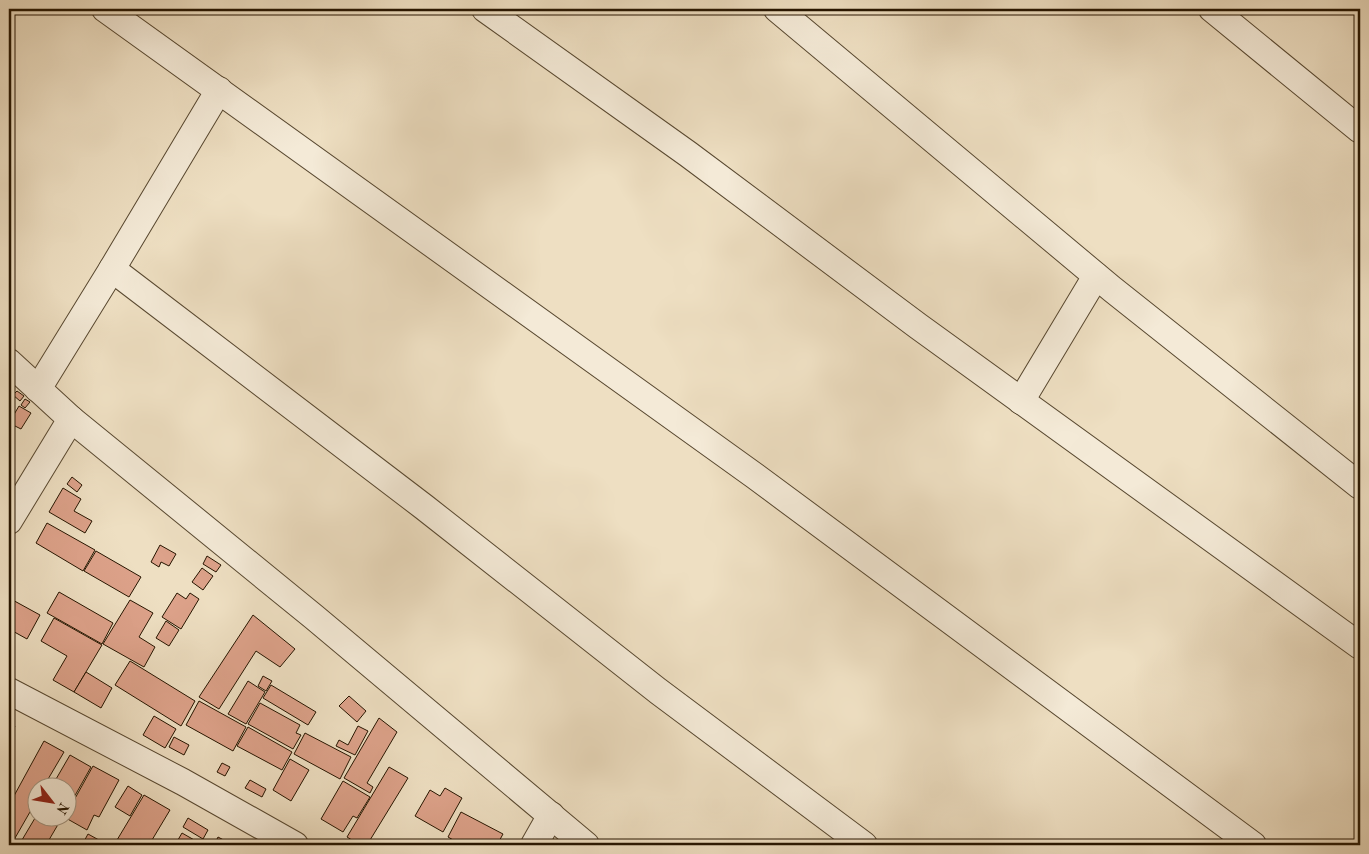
<svg xmlns="http://www.w3.org/2000/svg" width="1369" height="854" viewBox="0 0 1369 854" font-family="'Old Standard TT',serif">
  <rect width="100%" height="100%" fill="#eedfc2"/>
  <filter id="stains"><feTurbulence type="fractalNoise" baseFrequency=".004" numOctaves="4"/><feColorMatrix values="0 0 0 0 .2 0 0 0 0 .09 0 0 0 0 .02 0 0 0 .5 -.17"/></filter>
  <radialGradient id="worn" r=".72"><stop offset=".6" stop-color="#630" stop-opacity="0"/><stop offset="1" stop-color="#630" stop-opacity=".3"/></radialGradient>
  <g fill="#dda28a" stroke="#261500">
    <polygon points="9,382 13,385 9,392"/>
    <polygon points="17,391 24,396 20,401 13,395"/>
    <polygon points="25,399 30,402 25,408 21,405"/>
    <polygon points="19,406 31,413 21,429 9,423"/>
    <polygon points="72,477 82,485 77,492 67,484"/>
    <polygon points="63,488 81,499 74,511 92,521 85,533 49,512"/>
    <polygon points="47,523 95,550 83,571 36,543"/>
    <polygon points="160,545 176,554 169,566 161,562 159,567 151,562"/>
    <polygon points="96,551 141,577 129,597 84,571"/>
    <polygon points="207,556 221,565 216,572 203,564"/>
    <polygon points="202,568 213,576 203,590 192,582"/>
    <polygon points="59,592 113,623 102,644 47,613"/>
    <polygon points="177,593 186,599 190,593 199,599 181,629 162,617"/>
    <polygon points="9,598 40,615 27,639 9,629"/>
    <polygon points="130,600 153,613 139,637 155,647 144,667 103,644"/>
    <polygon points="253,615 295,649 280,667 256,651 219,709 199,697"/>
    <polygon points="54,618 102,645 74,692 53,680 67,656 41,641"/>
    <polygon points="166,621 179,630 169,646 156,638"/>
    <polygon points="130,661 195,701 181,726 115,685"/>
    <polygon points="86,672 112,688 101,708 74,692"/>
    <polygon points="263,676 272,681 266,691 258,686"/>
    <polygon points="248,681 265,692 246,724 228,714"/>
    <polygon points="271,685 316,712 308,725 263,698"/>
    <polygon points="349,696 366,711 357,722 339,706"/>
    <polygon points="199,701 246,727 233,751 186,725"/>
    <polygon points="260,703 300,725 296,733 301,735 293,749 248,724"/>
    <polygon points="154,716 176,729 165,748 143,735"/>
    <polygon points="379,718 397,732 367,783 373,787 370,793 344,778"/>
    <polygon points="9,722 15,726 9,737"/>
    <polygon points="358,726 368,731 355,755 336,746 339,740 348,745"/>
    <polygon points="248,727 292,752 282,770 237,746"/>
    <polygon points="305,733 351,757 340,779 294,754"/>
    <polygon points="174,737 189,745 184,755 169,747"/>
    <polygon points="44,741 64,752 44,786 38,786 38,798 11,845 9,845 9,805"/>
    <polygon points="70,755 91,767 68,808 68,786 52,786"/>
    <polygon points="290,759 309,770 291,801 273,790"/>
    <polygon points="222,763 230,767 225,776 217,772"/>
    <polygon points="93,766 119,780 99,817 94,815 87,830 64,817 68,816 68,811"/>
    <polygon points="389,767 408,778 367,845 360,845 347,837"/>
    <polygon points="250,780 266,789 262,797 245,788"/>
    <polygon points="343,781 370,797 357,818 353,816 343,832 321,819"/>
    <polygon points="128,786 142,795 130,816 115,807"/>
    <polygon points="445,788 462,798 443,832 415,816 430,790 440,796"/>
    <polygon points="144,795 170,810 149,845 114,845"/>
    <polygon points="461,812 503,834 497,845 462,845 448,837"/>
    <polygon points="38,813 38,816 63,816 46,845 19,845"/>
    <polygon points="188,818 208,830 203,839 183,827"/>
    <polygon points="182,833 203,845 175,845"/>
    <polygon points="88,834 108,845 82,845"/>
    <polygon points="218,837 233,845 214,845"/>
    <polygon points="446,840 456,845 443,845"/>
  </g>
  <g fill="none" stroke-linecap="round" stroke-linejoin="round">
    <defs>
      <g id="minor">
        <polyline points="105,9 755,476 1253,845"/>
        <polyline points="485,9 688,154 918,326 1360,646"/>
        <polyline points="777,9 1112,289 1360,486"/>
        <polyline points="1212,9 1360,130"/>
        <polyline points="112,269 424,507 658,691 864,845"/>
        <polyline points="9,362 71,419 314,617 586,845"/>
        <polyline points="38,389 112,269 219,90"/>
        <polyline points="1021,401 1096,276"/>
        <polyline points="9,521 71,419"/>
        <polyline points="9,691 183,782 295,845"/>
        <polyline points="534,845 551,815"/>
      </g>
    </defs>
    <use href="#minor" stroke="#584830" stroke-width="28"/>
    <use href="#minor" stroke="#f4ead7" stroke-width="26"/>
  </g>
  <rect width="1369" height="854" fill="none" stroke="#eedfc2" stroke-width="30"/>
  <rect x="10" y="10" width="1349" height="834" fill="none" stroke="#261500" stroke-width="2.5"/>
  <rect x="15" y="15" width="1339" height="824" fill="none" stroke="#261500"/>
  <g transform="translate(52 802) rotate(121)"><circle r="24" fill="#f4ead7" stroke="#a29581"/>
  <path d="M0-4L9 19L0 12L-9 19Z" fill="#8f2418"/>
  <text y="-8" font-size="14" font-weight="bold" text-anchor="middle" fill="#261500">N</text>
  </g>
  <rect width="100%" height="100%" filter="url(#stains)"/>
  <rect width="100%" height="100%" fill="url(#worn)"/>
</svg>
